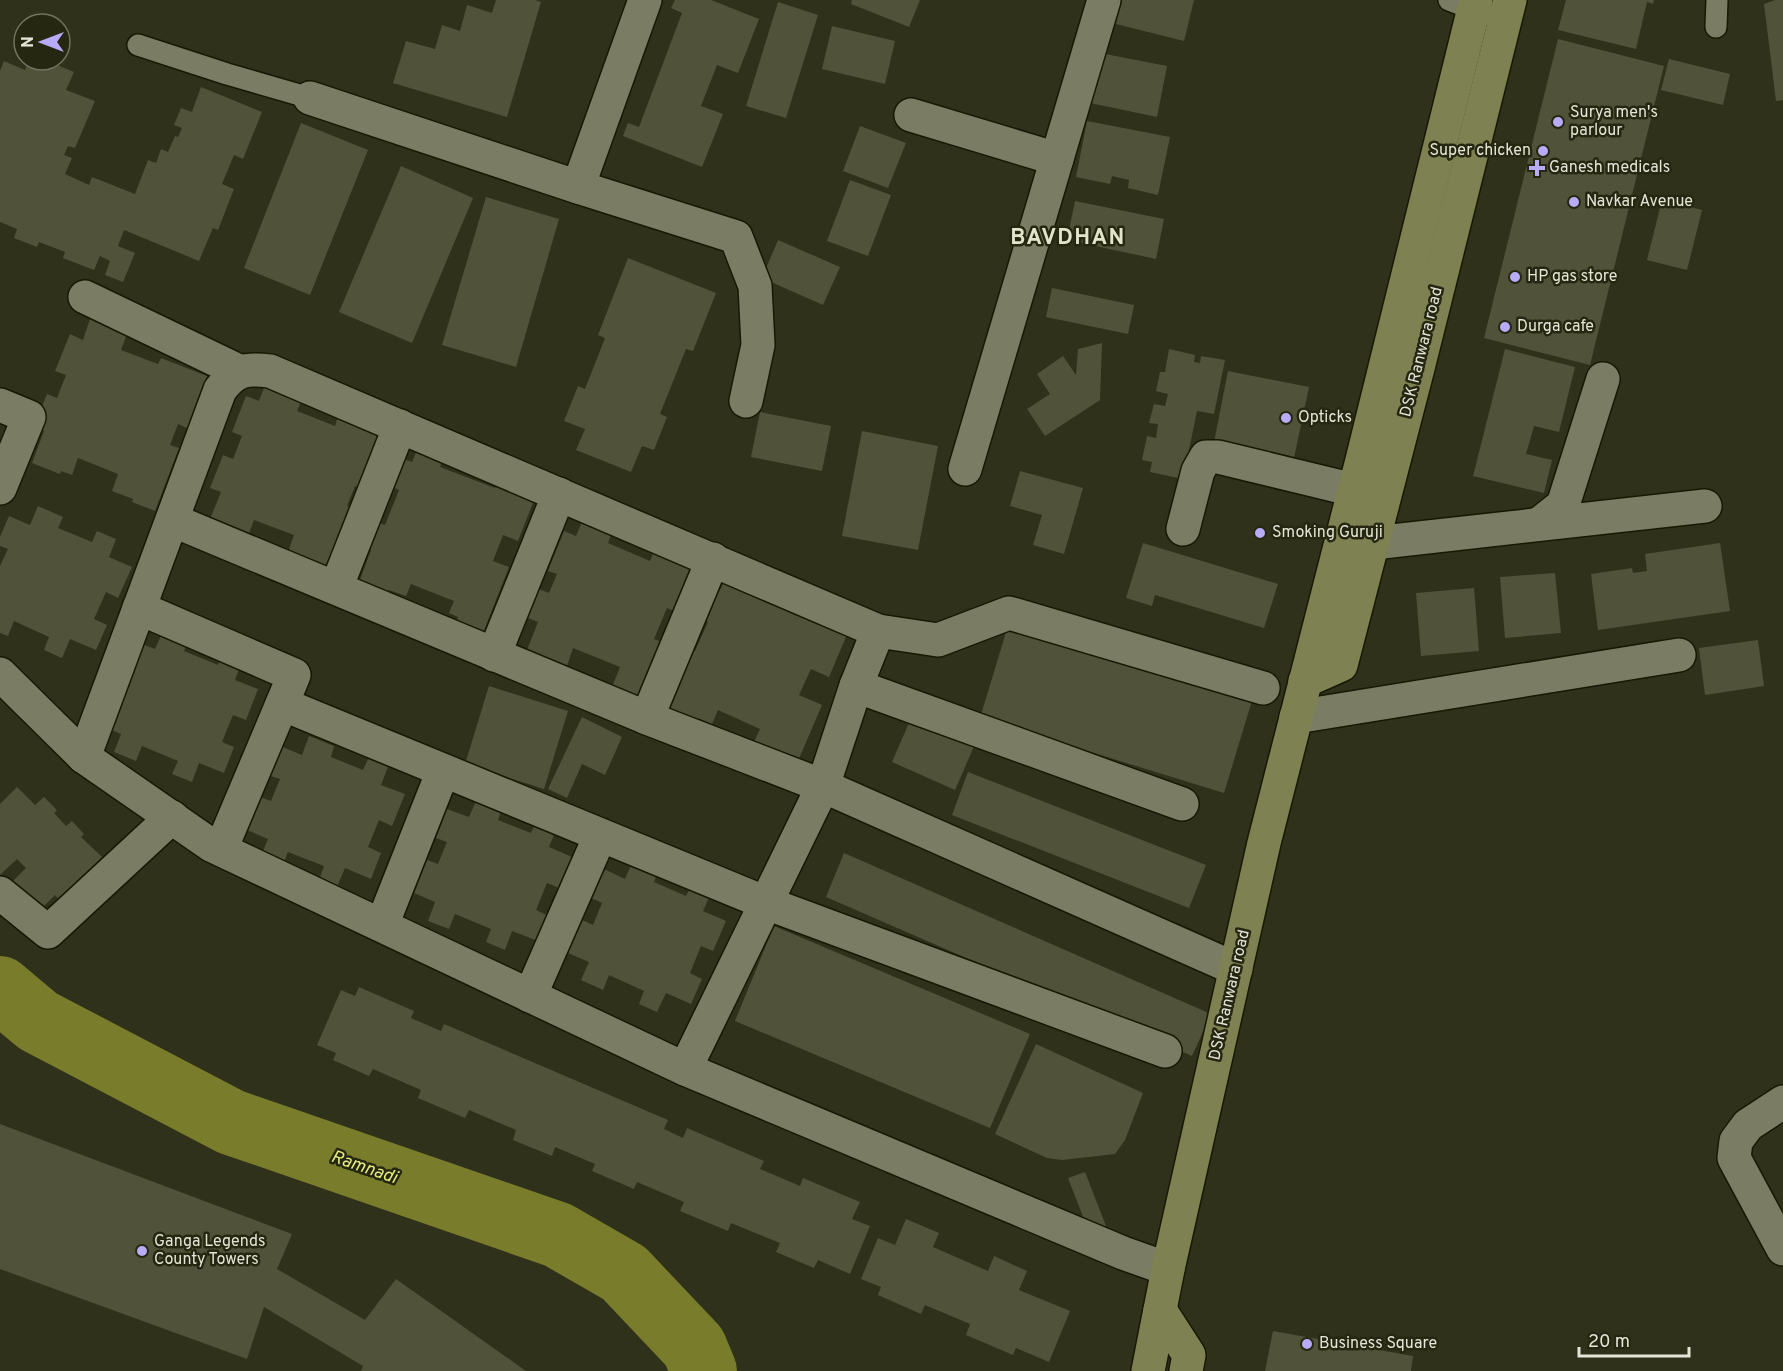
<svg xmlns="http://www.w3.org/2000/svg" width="1783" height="1371" viewBox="0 0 1783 1371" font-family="Overpass,sans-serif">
  <rect width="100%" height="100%" fill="#30311b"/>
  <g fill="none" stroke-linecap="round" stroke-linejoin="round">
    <polyline stroke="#797c2a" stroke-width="66" points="0,989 38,1021 231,1122 558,1235 624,1273 694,1347 704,1371"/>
  </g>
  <g fill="#50523a">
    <polygon points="496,0 535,0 541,2 507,117 393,83 406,41 435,49 442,25 460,31 467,5 492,13"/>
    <polygon points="675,0 711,0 759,19 738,73 717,65 701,106 723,114 702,167 623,136 628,123 639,127 682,13 671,8"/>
    <polygon points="852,0 920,0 909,27 851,4"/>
    <polygon points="1122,0 1194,0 1184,41 1116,24"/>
    <polygon points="1566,0 1654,0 1653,4 1647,2 1636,49 1558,30"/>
    <polygon points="1775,0 1783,0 1783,100 1776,101 1764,4"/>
    <polygon points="778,2 818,15 786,118 746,106"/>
    <polygon points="832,26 895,41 885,84 822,69"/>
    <polygon points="1558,39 1664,66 1590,365 1484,338"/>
    <polygon points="1100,53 1167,66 1157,117 1090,103"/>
    <polygon points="1669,59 1730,74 1723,105 1661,90"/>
    <polygon points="29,60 45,60 74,72 66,90 95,101 75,148 68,146 64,155 72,158 65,174 89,185 92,177 135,194 148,160 156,163 161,149 168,152 175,136 178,137 182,128 174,125 181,108 192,112 201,87 262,112 243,159 234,155 222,184 234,189 218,230 213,228 199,261 124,230 118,246 135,253 123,282 105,275 110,261 100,256 94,270 63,258 65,252 39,242 37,247 14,238 17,229 0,222 0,71 4,61 25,70"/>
    <polygon points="1087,121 1170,137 1158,195 1128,188 1129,180 1112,176 1110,184 1076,177"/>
    <polygon points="301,123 368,150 310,295 244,268"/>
    <polygon points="860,126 906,143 888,188 843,171"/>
    <polygon points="401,166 473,198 412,343 339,312"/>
    <polygon points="850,180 891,195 868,256 827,241"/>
    <polygon points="486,197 559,219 516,367 442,345"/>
    <polygon points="1662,200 1702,210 1687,270 1647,260"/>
    <polygon points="1075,201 1164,219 1156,259 1067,240"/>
    <polygon points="778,240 840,267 823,305 762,278"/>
    <polygon points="628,258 716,293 693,351 686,349 660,414 667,417 654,450 642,446 631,472 576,450 585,429 564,421 578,386 585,389 605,338 598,335"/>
    <polygon points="1052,288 1134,305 1128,334 1046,317"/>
    <polygon points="90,319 127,334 121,350 158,364 161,358 207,376 187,428 178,424 170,445 179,448 155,511 132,502 133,499 112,491 118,474 78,458 72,475 61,471 60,474 32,463 44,431 34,427 47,394 57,398 66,375 55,371 70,334 83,340"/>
    <polygon points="1102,343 1100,400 1045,436 1027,409 1050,394 1037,374 1063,356 1076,375 1078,349"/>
    <polygon points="1169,349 1195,355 1194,362 1200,363 1201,356 1225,360 1214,414 1197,411 1183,479 1150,472 1152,462 1142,460 1147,436 1156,438 1158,424 1149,423 1154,404 1165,406 1168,394 1156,391 1160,372 1165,372"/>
    <polygon points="1505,349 1575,367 1559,432 1534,426 1526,454 1552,460 1544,493 1473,476"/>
    <polygon points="1228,371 1309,387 1294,458 1214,442"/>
    <polygon points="267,380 304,395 297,411 335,426 337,419 383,437 363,489 355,486 347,506 355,509 331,572 288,552 294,535 254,520 248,536 208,524 221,492 210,488 223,455 233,459 242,436 232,432 246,396 259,401"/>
    <polygon points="760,412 831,426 822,471 751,457"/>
    <polygon points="862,431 938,446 918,550 842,536"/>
    <polygon points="419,445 445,454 440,467 495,488 498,480 536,495 518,541 503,535 493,561 509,567 483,633 456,623 458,617 449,613 454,601 411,584 406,596 389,590 387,596 358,585 371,550 364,547 374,521 385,525 399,490 388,485 398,457 412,462"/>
    <polygon points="1020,471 1083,488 1064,554 1033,545 1042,515 1010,506"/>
    <polygon points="38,506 63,517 58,528 92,542 97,531 116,539 109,557 132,567 118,598 106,592 94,619 107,625 96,650 70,639 62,658 44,650 49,637 14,621 8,636 0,633 0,566 8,549 0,546 0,537 9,516 30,525"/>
    <polygon points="584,517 613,529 608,543 650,561 655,549 698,566 679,613 667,608 654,639 667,644 645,700 612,687 620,667 573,648 567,666 527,650 538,622 528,618 539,589 549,593 557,574 548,571 564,531 576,536"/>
    <polygon points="1143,543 1278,584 1264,628 1155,595 1152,606 1126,598"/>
    <polygon points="1720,543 1730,611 1598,630 1591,574 1632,568 1633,573 1647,571 1645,554"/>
    <polygon points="728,573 851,625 829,677 811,669 799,695 822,705 795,768 754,742 760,729 718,710 712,724 698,718 695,725 666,712 681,644 695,651 708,622 694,616 706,587 719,592"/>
    <polygon points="1555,573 1561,633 1505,638 1500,577"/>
    <polygon points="1474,588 1479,651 1421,656 1416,593"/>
    <polygon points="1010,619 1254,694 1224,793 980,718"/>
    <polygon points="163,631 188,641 184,651 218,665 222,653 242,661 235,680 258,689 246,720 233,715 222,742 234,747 224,773 199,763 192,782 172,774 178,761 142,746 136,761 114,752 121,734 100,725 113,692 125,696 133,674 123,670 134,641 155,649"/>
    <polygon points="1758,640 1764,686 1705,695 1699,648"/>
    <polygon points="489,686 568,711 544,789 465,764"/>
    <polygon points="912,716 975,744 955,790 892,762"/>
    <polygon points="582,717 622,737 605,775 582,764 567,798 548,789"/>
    <polygon points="309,736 334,746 331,757 363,770 368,759 388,767 381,785 405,794 392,826 379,820 368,847 381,853 371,879 345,868 337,887 319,880 324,866 288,852 282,867 260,858 268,839 247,830 260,797 271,801 280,779 268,775 280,746 302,755"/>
    <polygon points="968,772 1206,865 1189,908 952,815"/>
    <polygon points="17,787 35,805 44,797 57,810 54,813 66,826 72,821 84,834 81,837 102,857 60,900 55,895 42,908 28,894 22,899 9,885 26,868 17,859 0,875 0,804"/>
    <polygon points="477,799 502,809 498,820 531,833 536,822 556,830 549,847 572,857 559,888 547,883 536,910 549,916 538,941 512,931 505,950 486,942 491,929 455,914 449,929 428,921 435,902 414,893 427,860 438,864 447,842 436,838 447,809 469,817"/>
    <polygon points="844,853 1211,1014 1192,1056 826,897"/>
    <polygon points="633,860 658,871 654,882 686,896 692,884 711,893 703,911 726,921 713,951 701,946 690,973 702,979 691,1004 666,993 657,1012 639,1004 644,991 609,975 603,990 581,980 589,962 568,953 582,920 593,925 602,903 591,898 604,869 625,879"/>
    <polygon points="774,926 1030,1034 990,1128 735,1021"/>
    <polygon points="359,987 414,1011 411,1018 441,1031 444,1024 668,1120 664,1129 683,1138 687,1128 764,1161 760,1169 800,1186 803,1178 860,1202 852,1219 870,1226 850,1274 818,1260 814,1268 776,1252 780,1243 731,1223 728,1231 680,1211 684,1202 637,1182 634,1189 592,1171 595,1164 555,1147 552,1156 513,1140 516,1130 469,1110 465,1118 418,1098 421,1090 373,1069 369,1076 333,1060 336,1053 317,1045 341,990 355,996"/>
    <polygon points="1036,1044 1143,1093 1125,1140 1115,1154 1062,1160 1047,1158 995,1134"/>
    <polygon points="0,1124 292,1234 277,1269 365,1320 396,1279 526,1371 361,1371 363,1366 264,1307 247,1359 0,1269"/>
    <polygon points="1085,1172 1106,1226 1089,1232 1068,1178"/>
    <polygon points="906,1219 939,1233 933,1247 988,1271 994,1256 1027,1271 1019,1290 1070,1311 1049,1362 1016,1348 1013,1355 966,1335 970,1324 925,1305 921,1314 878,1295 881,1287 861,1279 878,1238 895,1245"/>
    <polygon points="1273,1331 1413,1356 1411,1371 1265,1371"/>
  </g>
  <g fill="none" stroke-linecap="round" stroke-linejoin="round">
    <defs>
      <g id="lane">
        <polyline points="1449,0 1485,14"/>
        <polyline points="1716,27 1717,0"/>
        <polyline points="138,45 227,74 310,98"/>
      </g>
      <g id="street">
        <polyline points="310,98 578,187 645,0"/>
        <polyline points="911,115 1057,159"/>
        <polyline points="578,187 736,237 755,286 758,345 746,401"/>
        <polyline points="85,297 239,371"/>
        <polyline points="0,405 29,417 0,488"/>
        <polyline points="965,469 1104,0"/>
        <polyline points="172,520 647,718 823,786 1236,969"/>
        <polyline points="1539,524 1563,505 1603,379"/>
        <polyline points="1183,529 1198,471 1206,457 1218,457 1354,490"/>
        <polyline points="1347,546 1705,506"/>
        <polyline points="336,588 400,426"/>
        <polyline points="139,608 294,675 282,704 766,903 1165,1051"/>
        <polyline points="878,631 938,640 1009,613 1263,688"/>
        <polyline points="494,655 559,494"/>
        <polyline points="0,674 84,757 211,845 685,1069 1123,1253 1168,1269"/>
        <polyline points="856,686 1182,804"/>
        <polyline points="1296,717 1679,655"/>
        <polyline points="647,718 713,559"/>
        <path d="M 84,757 L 220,390 C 235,370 245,368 270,371 L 878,631 L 856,686 L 823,786 L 685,1069"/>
        <polyline points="221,849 282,704"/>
        <polyline points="0,893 48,932 172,817"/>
        <polyline points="382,925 443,771"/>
        <polyline points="530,996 600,836"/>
        <polyline points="1783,1102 1748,1125 1736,1141 1734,1158 1783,1249"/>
      </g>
      <g id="secondary">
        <polyline points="1305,681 1341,665 1418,368 1510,0"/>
        <polyline points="1160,1310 1189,1355 1186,1371"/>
        <polyline points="1148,1371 1168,1269 1264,843 1363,456 1476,0"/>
      </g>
    </defs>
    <use href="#lane" stroke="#181904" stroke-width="24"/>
    <use href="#street" stroke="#181904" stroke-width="36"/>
    <use href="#secondary" stroke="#181904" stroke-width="36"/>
    <use href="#lane" stroke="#7a7d63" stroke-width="21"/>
    <use href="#street" stroke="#7a7d63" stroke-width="33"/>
    <use href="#secondary" stroke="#7e8152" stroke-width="33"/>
  </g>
  <g fill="#b8abf7" stroke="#262711" stroke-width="2">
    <circle cx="1558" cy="122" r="6"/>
    <circle cx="1543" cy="151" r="6"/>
    <path d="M1534 159h6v6h6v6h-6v6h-6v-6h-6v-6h6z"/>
    <circle cx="1574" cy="202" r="6"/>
    <circle cx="1515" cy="277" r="6"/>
    <circle cx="1505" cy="327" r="6"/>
    <circle cx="1286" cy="418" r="6"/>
    <circle cx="1260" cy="533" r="6"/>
    <circle cx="142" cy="1251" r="6"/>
    <circle cx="1307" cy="1344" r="6"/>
  </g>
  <g text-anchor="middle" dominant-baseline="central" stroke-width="5" stroke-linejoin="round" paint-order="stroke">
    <g font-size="16" fill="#e4e5d7" stroke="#262711" text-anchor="start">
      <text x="1570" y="113">Surya men's<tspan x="1570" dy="18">parlour</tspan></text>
      <text x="1531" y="151" text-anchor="end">Super chicken</text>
      <text x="1549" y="168">Ganesh medicals</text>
      <text x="1586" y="202">Navkar Avenue</text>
      <text x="1527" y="277">HP gas store</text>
      <text x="1517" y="327">Durga cafe</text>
      <text x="1298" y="418">Opticks</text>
      <text x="1272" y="533">Smoking Guruji</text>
      <text x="154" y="1242">Ganga Legends<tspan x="154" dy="18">County Towers</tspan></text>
      <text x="1319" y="1344">Business Square</text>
    </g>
    <g font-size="16" fill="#e4e5d7" stroke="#262711">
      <text transform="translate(1422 352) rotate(-76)">DSK Ranwara road</text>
      <text transform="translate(1230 995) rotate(-77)">DSK Ranwara road</text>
    </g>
    <g font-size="18" font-style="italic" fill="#e5ec7d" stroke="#262711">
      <text transform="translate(364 1168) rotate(19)">Ramnadi</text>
    </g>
    <g font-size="22" font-weight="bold" letter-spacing="1.5" fill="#e2e5c9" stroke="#262711">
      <text x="1068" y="238">BAVDHAN</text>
    </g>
  </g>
  <g transform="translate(42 42) rotate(270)"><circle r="28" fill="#262711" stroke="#727360" stroke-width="1.5"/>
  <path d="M0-4.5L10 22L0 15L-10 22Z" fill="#b8abf7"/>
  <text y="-9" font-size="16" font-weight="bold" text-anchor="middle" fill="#e4e5d7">N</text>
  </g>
  <path d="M1579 1347v9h110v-9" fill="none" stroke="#e4e5d7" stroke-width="3"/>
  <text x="1588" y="1347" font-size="18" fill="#e4e5d7" stroke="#262711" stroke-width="4.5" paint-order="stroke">20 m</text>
</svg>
